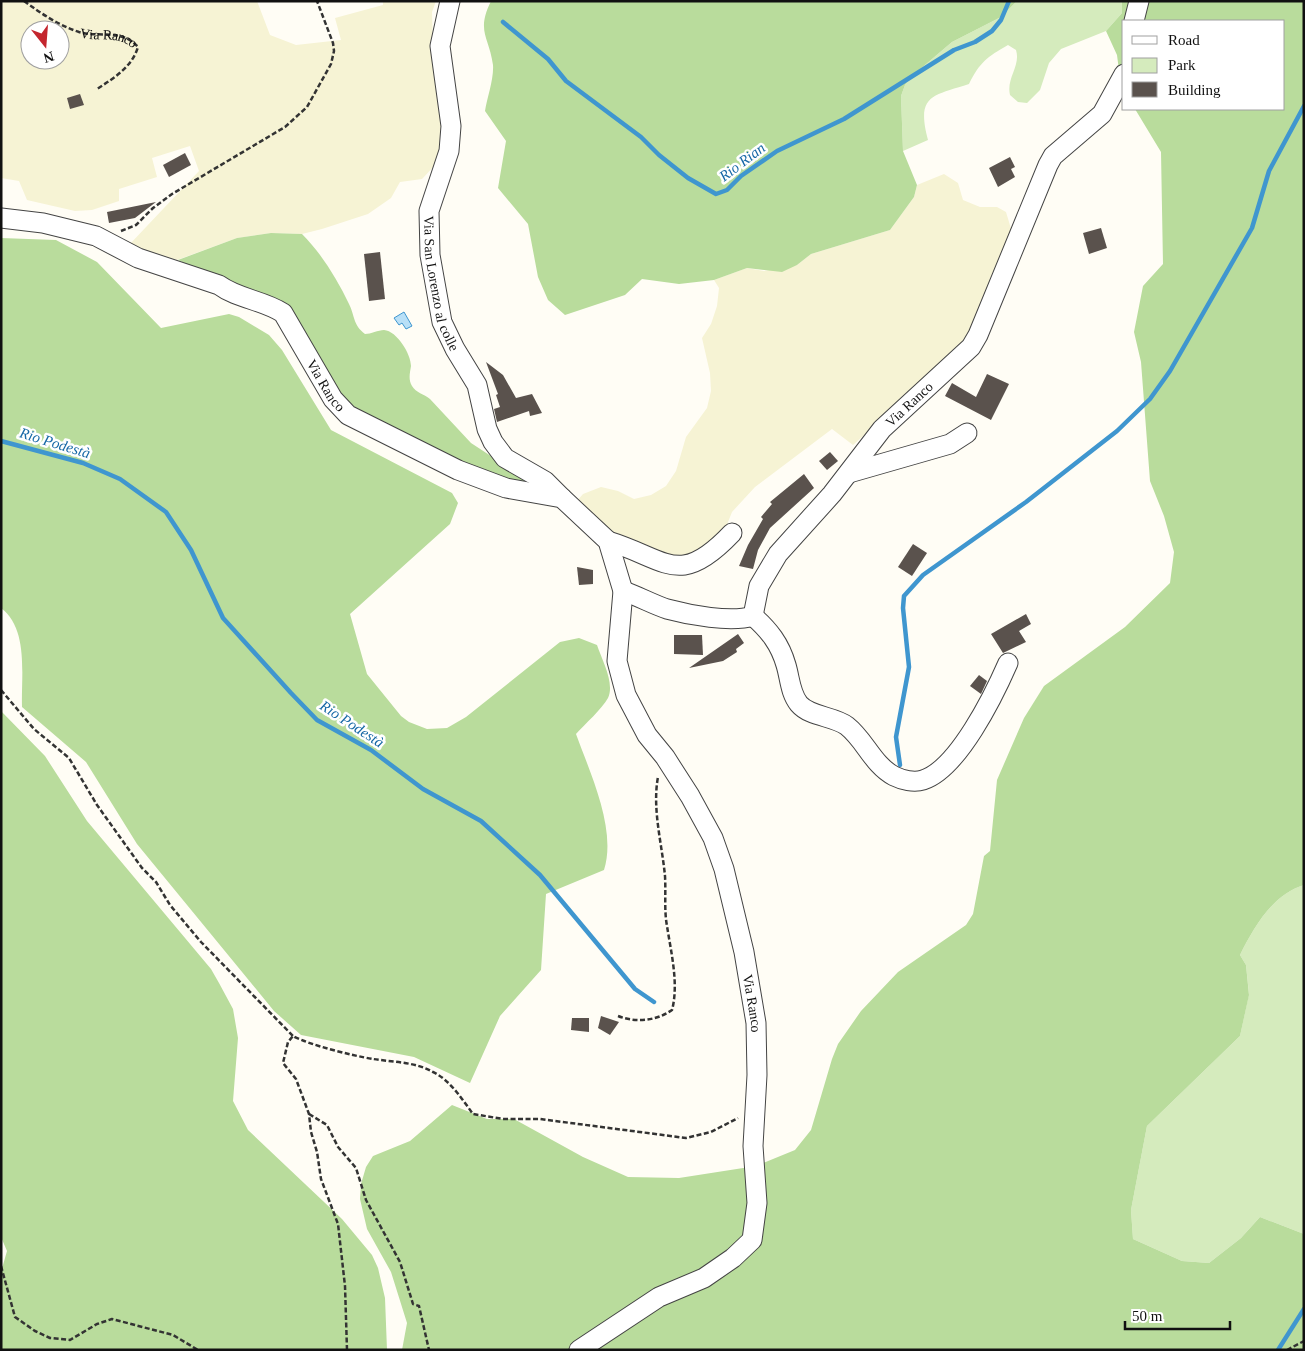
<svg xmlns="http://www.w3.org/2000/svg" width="1305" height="1351" viewBox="0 0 1305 1351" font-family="'Times New Roman',serif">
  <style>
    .farmland { fill: #f6f3d4; fill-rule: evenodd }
    .green { fill: #d5ebbd }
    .forest { fill: #b9dc9c }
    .water { fill: #b9e0f7; stroke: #3f96cf }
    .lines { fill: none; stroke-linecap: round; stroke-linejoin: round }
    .stream { stroke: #3f96cf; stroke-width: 4.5 }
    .building { fill: #5a524d }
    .minor-casing { stroke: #444; stroke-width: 21 }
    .path { stroke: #333; stroke-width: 2.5; stroke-dasharray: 5 2.5; stroke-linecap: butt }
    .minor { stroke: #fff; stroke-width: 19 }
    .labels { text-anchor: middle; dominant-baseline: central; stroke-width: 5; stroke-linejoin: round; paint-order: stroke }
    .street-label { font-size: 14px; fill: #111; stroke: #fff }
    .water-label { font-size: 15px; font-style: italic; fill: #1768a6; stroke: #fff }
  </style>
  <rect width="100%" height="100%" fill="#fffdf5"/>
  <!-- farmland -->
  <g class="farmland">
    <path d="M1,1H257L270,35L296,45L341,40L335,18L383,5V1H436L432,12L433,49L447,129L438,162L422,179L400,182L391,198L368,214L322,229L302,234L271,233L237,238L177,260L129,245L199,171L190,146L152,158L157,177L119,189V201L92,210L75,211L27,200L19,181L1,178ZM30,30H60V60H30Z"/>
    <path d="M944,174L958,183L963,200L980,207H997L1006,212L1012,232L990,278L982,310L971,340L853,445L832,429L755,487L732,512L726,527L713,543L688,559L647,553L617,534L608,535L577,501L583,494L601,487L618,491L634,499L651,495L666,486L676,471L686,437L707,408L711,391L710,373L702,338L711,324L717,306L719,288L714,280L747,268L764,271L797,265L811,254L890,230L914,197L917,185Z"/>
  </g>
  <!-- green -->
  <g class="green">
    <path d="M1017,1H1122V13L1106,31L1061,49L1049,63L1040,90L1027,103L1018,102L1010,95C1006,78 1021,66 1016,50L1008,45C987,57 980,62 969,84C932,96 916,95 928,140L903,151L901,96L905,85L912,76L952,42L1001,17Z"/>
    <path d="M1304,885V1234L1260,1217L1241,1238L1209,1263L1182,1261L1133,1239L1131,1210L1147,1126L1240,1036L1249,994L1246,965L1240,955C1254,927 1273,894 1304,885Z"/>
  </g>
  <!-- forest -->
  <g class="forest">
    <path d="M491,1H1017L1001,17L952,42L912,76L905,85L901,96L903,151L917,185L914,197L890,230L811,254L797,265L782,272L747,268L714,280L679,284L642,279L625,295L565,315L548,300L538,277L528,224L498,188L506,141L485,111C487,98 494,79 493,65C489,36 476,32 491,1Z"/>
    <path d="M1122,1H1304V885C1273,894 1254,927 1240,955L1246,965L1249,995L1240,1036L1147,1126L1131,1210L1133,1239L1182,1261L1209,1263L1241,1238L1260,1217L1304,1234V1350H402L407,1323L391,1272L367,1229L360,1199L361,1184L366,1167L373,1156L410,1141L452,1105L487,1119H514L583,1157L628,1177L679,1178L756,1166L795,1150L811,1130L832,1059L838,1044L861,1011L898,972L966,925L973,914L984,856L990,851L997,780L1024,718L1044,686L1125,627L1170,583L1174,552L1164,516L1150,481L1141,362L1134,332L1143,286L1163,264L1161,152L1135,109H1284V21H1124V91L1121,86L1117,55L1106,31L1122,13Z"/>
    <path d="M271,233L302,234C322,254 337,279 349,304C355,316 353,325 365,334C371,334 378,330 384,330C397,331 411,354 411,366C410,373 408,379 412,386C416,393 424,394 430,399L471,443L540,488L489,478L350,410L288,312L178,260L237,238Z"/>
    <path d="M1,238L56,240L97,262L161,328L229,314L239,317L269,335L282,350L331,430L452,493L458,503L450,524L350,614L367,674L401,716L409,722L427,729L447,728L466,717L560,642L579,638L597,645C602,660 615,683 608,698C602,709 585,724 576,734C590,773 617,829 604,870L546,894L541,970L500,1016L470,1083L414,1057L301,1035L274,1011L137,844L86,762L22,707C21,676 29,629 1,608Z"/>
    <path d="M1,711L45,756L87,821L211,969L219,983L233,1009L238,1038L233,1101L248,1130L342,1219L372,1255L378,1268L385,1298L387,1350H1V1272L7,1251L1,1237Z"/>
  </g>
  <!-- water -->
  <path class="water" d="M404,312L412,326L406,329L402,323L399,325L394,318Z"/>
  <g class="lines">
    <!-- stream -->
    <g class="stream">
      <path d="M503,22L548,59L566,81L641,137L659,155L688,178L716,194L727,190L741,176L777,151L844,119L954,50L975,42L992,31L1001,20L1009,1"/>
      <path d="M1,441L83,463L120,479L166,512L191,550L223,618L291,693L317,720L371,750L423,789L481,821L540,875L635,989L654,1002"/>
      <path d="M900,765L896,737L909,667L903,608L904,596L923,575L1026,502L1117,431L1150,399L1170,371L1252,228L1269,171L1304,106"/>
      <path d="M1278,1350L1304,1309"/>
    </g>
  </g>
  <!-- building -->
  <g class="building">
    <path d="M80,94L84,105L70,109L67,98Z"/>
    <path d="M185,153L191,165L169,177L163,165Z"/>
    <path d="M1010,157L1015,167L1011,169L1015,177L998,187L989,168Z"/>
    <path d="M156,202L135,218L109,223L107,212Z"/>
    <path d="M1101,228L1107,248L1089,254L1083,233Z"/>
    <path d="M380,252L385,299L369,301L364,254Z"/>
    <path d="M486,362L503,375L516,398L532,394L542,413L530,416L529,411L497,422L494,409L500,407L496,395L498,394Z"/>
    <path d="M987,374L1009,384L991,420L945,396L952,383L976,397Z"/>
    <path d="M830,452L838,461L827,470L819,461Z"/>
    <path d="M804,474L814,488L770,528L758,550L753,569L739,566L748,545L763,519L761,517L772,504L770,502Z"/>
    <path d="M913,544L927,553L912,576L898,567Z"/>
    <path d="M577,567L593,570V584L579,585Z"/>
    <path d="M1026,614L1031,624L1019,631L1026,642L1003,653L991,634Z"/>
    <path d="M738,634L744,643L736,649L737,652L723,661L689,668Z"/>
    <path d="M674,635H702L703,655L674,654Z"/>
    <path d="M979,675L987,681L981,694L970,686Z"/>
    <path d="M601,1016L619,1022L610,1035L598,1028Z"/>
    <path d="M572,1018H589V1032L571,1030Z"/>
  </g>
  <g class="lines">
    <!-- minor casing -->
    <g class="minor-casing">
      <g id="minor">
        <path id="s2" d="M450,1L440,46L451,126L449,151L429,211L430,255L442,322L455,349L477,385L487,429L493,442L505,458L545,481L562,498"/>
        <path d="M1134,21L1139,1"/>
        <path id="s3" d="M1,218L43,223L96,236L138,258L219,285C238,299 263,300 283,313L333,399L348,415L458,470L506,488L562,498L608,541L623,591L617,661L626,695L647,735L665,757L690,796L713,838L724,869L744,952L756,1023L757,1075L753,1146L757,1203L752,1240L733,1258L704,1278L659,1297L579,1350"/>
        <path d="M849,473L950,444L967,433"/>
        <path d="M608,541C667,559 679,589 732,533"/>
        <path id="s4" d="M623,591C638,596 652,604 667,609C689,615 731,623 753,616L759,586L778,554L832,494L882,429L971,347L978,335L1048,165L1053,156L1102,114L1124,74"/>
        <path d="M753,616C769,630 780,644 786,665C790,678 790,693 799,704C810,717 834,716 847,726C865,740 873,765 894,776C902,780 914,783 923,780C958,769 994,695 1008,663"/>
      </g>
    </g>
    <!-- path -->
    <g class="path">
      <path id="s1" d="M24,1C42,14 58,25 79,32C99,38 121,28 138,47C132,67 114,78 97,89"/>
      <path d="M121,231L136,225L153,208L172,194L285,127L307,107L331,64L334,51L333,43L317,1"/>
      <path d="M1,690L34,729L69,758L97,805L142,868L156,882L170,905L201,942L293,1036"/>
      <path d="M618,1016C636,1023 656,1021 672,1010C679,984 671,952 667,926C664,910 666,893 665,876C662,844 652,809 658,777"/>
      <path d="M309,1114L327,1125L338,1147L356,1168L366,1200L400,1262L413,1304L419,1306L429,1350"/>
      <path d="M1,1266L15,1317L35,1331L50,1338L70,1340L97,1324L112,1319L173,1335L198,1350"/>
      <path d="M347,1350L345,1286L338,1224L321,1179L317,1152L311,1132L309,1114L296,1079L283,1063L288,1042L293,1036C309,1045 354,1056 373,1059C393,1062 416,1062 433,1072C450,1080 462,1099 473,1114L503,1119H540L686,1138L711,1132L738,1118"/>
      <path d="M1287,1350L1304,1341"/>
    </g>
    <!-- minor -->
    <use href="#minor" class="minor"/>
  </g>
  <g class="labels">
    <!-- street labels -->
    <g class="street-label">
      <text stroke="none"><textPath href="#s1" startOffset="94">Via Ranco</textPath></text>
      <text stroke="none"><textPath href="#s2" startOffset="289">Via San Lorenzo al colle</textPath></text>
      <text stroke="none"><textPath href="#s3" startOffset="384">Via Ranco</textPath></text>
      <text stroke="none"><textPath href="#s4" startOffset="402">Via Ranco</textPath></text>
      <text stroke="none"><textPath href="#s3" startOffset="1211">Via Ranco</textPath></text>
    </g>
    <!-- water labels -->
    <g class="water-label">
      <text transform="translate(742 162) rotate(-37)">Rio Rian</text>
      <text transform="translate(55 443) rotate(17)">Rio Podestà</text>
      <text transform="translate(352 724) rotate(33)">Rio Podestà</text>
    </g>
  </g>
  <!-- border -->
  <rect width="1305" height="1351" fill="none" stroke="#111111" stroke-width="5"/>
  <!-- legend -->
  <rect x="1122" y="20" width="162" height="90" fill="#ffffff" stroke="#a0a0a0"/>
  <rect x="1132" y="36" width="25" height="8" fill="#ffffff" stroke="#a0a0a0"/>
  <text x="1168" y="45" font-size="15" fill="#111111">Road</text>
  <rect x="1132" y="58" width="25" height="15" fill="#d5ebbd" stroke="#a0a0a0"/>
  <text x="1168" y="70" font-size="15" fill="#111111">Park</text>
  <rect x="1132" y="82" width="25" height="15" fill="#5a524d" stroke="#a0a0a0"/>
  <text x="1168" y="95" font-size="15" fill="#111111">Building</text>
  <!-- north arrow -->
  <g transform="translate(45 45) rotate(163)"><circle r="24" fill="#ffffff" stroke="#a0a0a0"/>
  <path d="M0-4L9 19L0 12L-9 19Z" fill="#c4262e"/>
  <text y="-8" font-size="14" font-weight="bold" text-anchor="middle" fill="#111111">N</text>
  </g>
  <!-- scale -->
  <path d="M1125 1321v8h105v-8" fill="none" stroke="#111111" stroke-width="2.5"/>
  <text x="1132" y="1321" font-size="15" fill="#111111" stroke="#ffffff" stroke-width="4" paint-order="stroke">50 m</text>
</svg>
